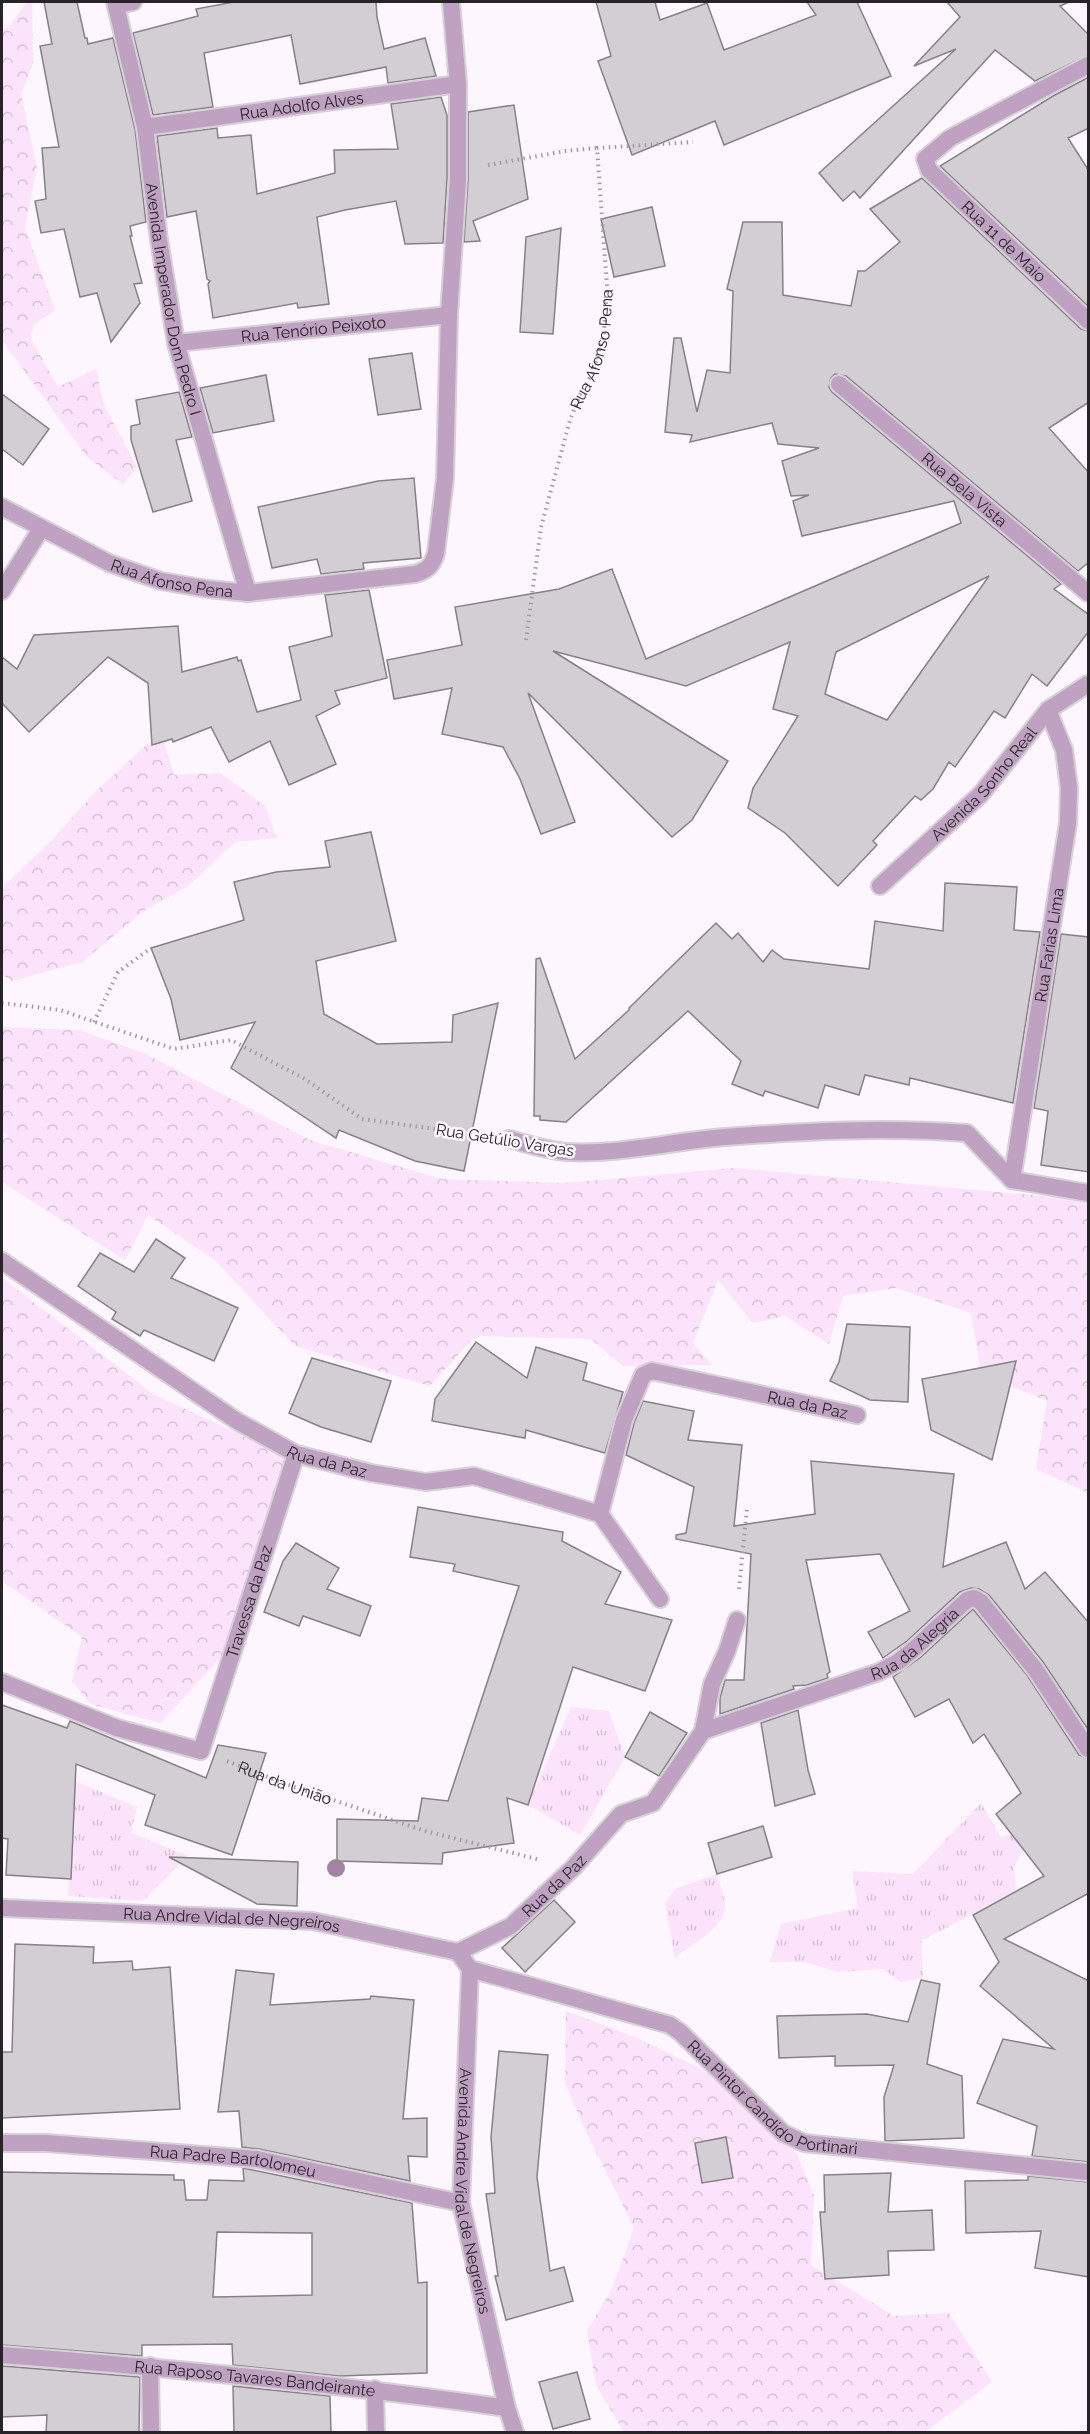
<svg xmlns="http://www.w3.org/2000/svg" width="1090" height="2434" viewBox="0 0 1090 2434" font-family="Raleway,sans-serif">
  <style>
    .grass { fill: url(#grass-tufts) }
    .forest { fill: url(#forest-crowns) }
    .building { fill: #d3cdd4; stroke: #868087; stroke-width: 1.5; fill-rule: evenodd }
    .lines { fill: none; stroke-linecap: round; stroke-linejoin: round }
    .minor-casing { stroke: #d6d0d7; stroke-width: 20 }
    .path { stroke: #a19ba1; stroke-width: 4; stroke-dasharray: 1.5 4.5; stroke-linecap: butt }
    .minor { stroke: #bfa1c1; stroke-width: 16 }
    .tree { fill: #a085a3 }
    .labels { text-anchor: middle; dominant-baseline: central; stroke-width: 5; stroke-linejoin: round; paint-order: stroke }
    .street-label { font-size: 16px; fill: #272427; stroke: #fdf6fe }
  </style>
  <defs>
    <pattern id="grass-tufts" width="24" height="20" patternUnits="userSpaceOnUse" patternTransform="scale(1.5)"><rect width="24" height="20" fill="#fae3fb"/><path d="M3 7l-1-3M5 7V3M7 7l1-3M15 17l-1-3M17 17v-4M19 17l1-3" fill="none" stroke="#d6c3d7"/></pattern>
    <pattern id="forest-crowns" width="20" height="18" patternUnits="userSpaceOnUse" patternTransform="scale(1.5)"><rect width="20" height="18" fill="#fae3fb"/><path d="M2 6a3 3 0 1 1 6 0M12 15a3 3 0 1 1 6 0" fill="none" stroke="#d6c3d7"/></pattern>
  </defs>
  <rect width="100%" height="100%" fill="#fdf6fe"/>
  <!-- grass -->
  <g class="grass">
    <path d="M571,1707L609,1711L625,1757L580,1835L528,1805Z"/>
    <path d="M2,1751L137,1807L131,1833L188,1856L143,1901L68,1896L74,1807L10,1803L2,1798Z"/>
    <path d="M981,1803L1001,1837L1035,1827L1014,1867L1016,1891L921,1941L923,1978L901,1982L883,1969L838,1972L804,1962H770L781,1924L858,1908L852,1871L913,1874Z"/>
    <path d="M717,1874C719,1884 725,1896 725,1906C725,1929 690,1944 675,1958L665,1904L675,1889Z"/>
  </g>
  <!-- forest -->
  <g class="forest">
    <path d="M27,2H32L33,63L21,94L37,167L25,228L55,310L33,325L31,339L58,387L96,369L104,405L137,467L123,484L87,457L2,340V31L9,27Z"/>
    <path d="M161,732L174,775L220,773L265,806L277,838L235,842L188,886L145,910L82,962L12,981L2,975V888L53,839L97,790Z"/>
    <path d="M2,1027L80,1030L146,1054L310,1140L441,1179L565,1183L734,1168L1076,1199L1088,1203V1493L1036,1469L1047,1401L981,1374L971,1313L896,1288L843,1296L829,1344L785,1316L753,1323L718,1280L693,1343L712,1365L623,1366L591,1339L475,1336L430,1386L295,1346L216,1261L148,1215L125,1260L2,1182V1142L8,1135L2,1132Z"/>
    <path d="M2,1278L153,1394L286,1456L242,1590L224,1654L160,1723L91,1704L72,1681L82,1637L2,1581Z"/>
    <path d="M566,2011L635,2037L703,2070L797,2154L814,2196L811,2265L894,2316L949,2313L992,2382L925,2432H624L596,2385L587,2331L612,2289L634,2228L587,2134L565,2083Z"/>
  </g>
  <!-- building -->
  <g class="building">
    <path d="M44,2H77L85,38H87L88,44L113,38L135,129L146,222L130,226L132,236H130L142,283L134,284L140,303L111,342L97,293L80,297L64,229L41,233L35,201L46,199L42,148L59,147L40,46L52,44Z"/>
    <path d="M234,2H376L377,17L384,49L425,38L436,76L388,83L386,67L300,84L291,35L204,53L213,107L153,115L133,33L198,16L196,9Z"/>
    <path d="M596,2H655L660,20L707,3L724,50L816,15L807,2H857L891,76L724,145L715,121L632,155L598,61L611,56Z"/>
    <path d="M947,2H1069L1060,6L1089,35V55L1035,81L995,50L860,198L854,191L843,201L819,173L956,49L914,66L960,17Z"/>
    <path d="M1089,77V128L1068,138L1089,171V307L940,166L1053,96Z"/>
    <path d="M441,97L447,115V179L443,243L405,244L396,201L345,210L317,217L329,304L298,308L297,303L213,318L208,284L210,281L207,279L196,211L167,217L157,136L217,128L218,138L251,135L257,194L335,173L334,150L398,149L391,104Z"/>
    <path d="M514,105L528,199L473,221L480,241L464,242L468,180V112Z"/>
    <path d="M922,178L1081,329L1089,331V402L1049,428L1089,473V562L1078,571L846,376L835,374L831,378L829,387L832,392L1061,584L1054,589L1089,615V631L1047,686L1032,674L1005,718L994,711L955,767L949,762L933,789L921,800L915,796L873,841L877,845L838,886L785,833L748,808L753,788L798,716L773,709L790,642L686,686L553,651L728,761L692,820L672,837L528,693L575,822L541,834L520,779L503,747L442,734L452,688L394,699L387,660L462,645L455,607L559,589L612,569L646,659L961,523L954,501L802,536L793,501L809,495L791,496L782,461L819,448L778,444L772,423L690,442L692,435L665,432L674,338H681L697,412L707,370L730,373L733,291L727,289L743,222H782L783,295L851,306L858,271H865L900,242L870,209ZM989,576L887,720L825,694L836,652Z"/>
    <path d="M652,207L665,266L614,277L601,219Z"/>
    <path d="M561,228L553,334L520,332L526,237Z"/>
    <path d="M412,353L421,409L378,415L369,359Z"/>
    <path d="M266,375L274,421L213,433L200,388Z"/>
    <path d="M179,392L192,437L176,440L192,501L153,512L131,440V426L140,424L136,400Z"/>
    <path d="M2,394L49,429L23,465L2,449Z"/>
    <path d="M414,478L421,558L363,563L364,569L321,574L317,559L272,568L258,507L378,481Z"/>
    <path d="M369,590L387,678L335,691L340,704L316,716L336,764L289,785L270,741L229,762L211,727L173,742L172,739L152,745L148,683L108,657L29,732L2,703V657L17,669L34,635L178,626L182,672L237,657L238,661L241,660L257,712L301,700L289,647L332,636L325,595Z"/>
    <path d="M371,832L396,941L316,961L324,1014L377,1044L452,1042L453,1015L498,1003L464,1171L415,1161L339,1130L336,1138L231,1068L255,1022L180,1040L171,999L151,948L244,920L234,882L276,872L330,867L325,841Z"/>
    <path d="M945,883L1017,887L1014,930L1040,932L1013,1103L910,1078L909,1085L865,1075L859,1095L825,1085L818,1108L765,1091L763,1096L732,1084L741,1061L688,1011L566,1122L540,1120V1116H534L536,959L540,958L575,1059L629,1010V1008L716,923L732,939L738,933L763,962L772,950L784,959L869,969L875,921L943,931Z"/>
    <path d="M1061,934L1089,937V1172L1041,1165L1048,1111L1034,1108Z"/>
    <path d="M156,1239L185,1258L171,1278L238,1308L214,1361L144,1330L140,1336L112,1319L116,1312L78,1286L100,1253L134,1272Z"/>
    <path d="M847,1324L910,1327L908,1402L870,1400L830,1381L839,1362Z"/>
    <path d="M476,1342L527,1378L536,1347L587,1363L583,1380L623,1392L605,1453L526,1430L525,1438L432,1421L435,1399Z"/>
    <path d="M312,1358L391,1381L371,1442L321,1427L289,1413Z"/>
    <path d="M1016,1361L992,1460L931,1430L922,1379Z"/>
    <path d="M643,1401L694,1411L688,1440L742,1445L734,1526L815,1514L811,1461L954,1474L943,1567L1006,1542L1025,1589L1045,1572L1089,1623V1731L1043,1662L989,1595L979,1589L971,1588L960,1592L907,1641L883,1658L868,1632L910,1611L880,1554L806,1560L830,1672L827,1674L828,1678L807,1685L793,1686L794,1689L720,1714V1698L725,1680H744L751,1554L676,1539V1535L686,1533L694,1487L626,1455L634,1423Z"/>
    <path d="M418,1507L563,1532L562,1541L621,1572L605,1604L672,1620L645,1691L573,1667L528,1805L507,1798L514,1843L443,1853L442,1864L337,1861V1819L418,1821L422,1798L448,1801L519,1586L453,1571L455,1564L410,1557Z"/>
    <path d="M296,1543L339,1568L327,1589L371,1606L360,1636L303,1616L299,1626L264,1612L283,1561Z"/>
    <path d="M973,1609L1027,1675L1079,1755L1089,1759V1893L1004,1939L1089,1981V2162L1032,2156L1037,2126L977,2103L1003,2039L1054,2049L980,1986L999,1962L973,1915L1044,1876L996,1814L1021,1793L984,1734L973,1743L949,1699L915,1717L893,1677L921,1657Z"/>
    <path d="M2,1705L67,1728L70,1721L206,1778L218,1745L266,1753L232,1855L145,1825L155,1795L76,1764L71,1879L6,1875L8,1839L2,1838Z"/>
    <path d="M798,1710L808,1770L815,1794L775,1806L761,1723Z"/>
    <path d="M650,1712L687,1733L659,1776L625,1757Z"/>
    <path d="M763,1826L772,1857L717,1874L708,1843Z"/>
    <path d="M169,1857L298,1862L297,1906L257,1904Z"/>
    <path d="M554,1900L575,1922L525,1972L502,1948Z"/>
    <path d="M15,1944L94,1947L93,1963L132,1961L133,1970L170,1967L180,2109L2,2118V2052H12Z"/>
    <path d="M236,1970L274,1974L270,2005L370,1999L371,1996L414,2000L403,2119L427,2118V2157L408,2156L410,2181L259,2149L242,2147L239,2111L218,2112Z"/>
    <path d="M921,1980L940,1984L927,2064L962,2076L964,2138L885,2141L884,2097L894,2065L835,2066V2056L779,2058L777,2016L867,2014L908,2022Z"/>
    <path d="M499,2051L548,2055L537,2177L550,2271L564,2267L573,2301L506,2320L495,2276H498L486,2194L495,2193L491,2137Z"/>
    <path d="M726,2137L733,2178L702,2183L695,2143Z"/>
    <path d="M243,2168L412,2203L418,2283L427,2282V2373L339,2376L233,2365L232,2344L142,2345V2356L2,2345V2172L174,2175V2180H184L186,2200H207L209,2180L244,2181ZM217,2232L312,2233V2295L213,2297Z"/>
    <path d="M891,2173L888,2212L932,2210L934,2250L888,2251L889,2275L825,2279L820,2212H825L824,2175Z"/>
    <path d="M1028,2176L1089,2182V2277L1035,2268L1041,2231L966,2233L965,2181L1028,2180Z"/>
    <path d="M2,2366L140,2377L139,2433H46L47,2415L2,2417Z"/>
    <path d="M577,2372L590,2419L553,2429L539,2382Z"/>
    <path d="M233,2386L330,2396L331,2433H234Z"/>
  </g>
  <g class="lines">
    <!-- minor casing -->
    <g class="minor-casing">
      <g id="minor">
        <path id="s3" d="M115,2L145,127L159,240L176,343L248,593"/>
        <path d="M116,5L133,2"/>
        <path id="s4" d="M1088,65L950,138L925,159L929,170L1088,321"/>
        <path id="s5" d="M145,127L458,84"/>
        <path id="s6" d="M176,343L449,315"/>
        <path id="s7" d="M839,384L1088,593"/>
        <path id="s8" d="M2,507L109,563L161,581L208,589L248,593L415,574C428,570 432,566 436,553L445,478L449,315L458,179V84L451,2"/>
        <path d="M2,591L41,529"/>
        <path id="s9" d="M880,886L981,794L1048,710L1088,684"/>
        <path d="M509,1139C527,1144 548,1151 567,1152C620,1155 673,1141 725,1137C806,1131 886,1127 967,1133L1012,1180L1088,1193"/>
        <path id="s10" d="M1012,1180L1068,823L1069,788L1064,750L1048,710"/>
        <path id="s11" d="M2,1261L237,1421L296,1454L371,1473L426,1482L474,1476L600,1514L660,1599"/>
        <path id="s12" d="M600,1514L624,1420L643,1375L652,1371L857,1415"/>
        <path id="s13" d="M2,1682L117,1728L201,1751L296,1454"/>
        <path id="s14" d="M703,1731L879,1672L898,1662L914,1649L967,1600L974,1598L981,1602L1035,1669L1088,1749"/>
        <path id="s15" d="M2,1908L313,1921L458,1952"/>
        <path id="s16" d="M458,1952L470,1969L461,2203L507,2408L515,2432"/>
        <path id="s17" d="M458,1952L511,1926L573,1868L621,1814L653,1803L703,1731L712,1684L727,1651L737,1620"/>
        <path id="s18" d="M470,1969L670,2025L680,2032L783,2133L804,2143L1088,2172"/>
        <path id="s19" d="M2,2143H46L257,2159L461,2203"/>
        <path id="s20" d="M2,2355C171,2368 339,2384 507,2408"/>
        <path d="M150,2366L151,2432"/>
        <path d="M375,2389L376,2432"/>
      </g>
    </g>
    <!-- path -->
    <g class="path">
      <path d="M488,165L566,151L596,148"/>
      <path id="s1" d="M526,640L541,527L570,420L580,395L593,372L604,333L607,286L597,148L693,142"/>
      <path d="M2,1003L60,1010L174,1049L231,1040L305,1079L362,1119L480,1135"/>
      <path d="M94,1022L118,972L151,948"/>
      <path d="M739,1589L747,1508"/>
      <path id="s2" d="M227,1761L283,1783L425,1831L537,1859"/>
    </g>
    <!-- minor -->
    <use href="#minor" class="minor"/>
  </g>
  <!-- trees -->
  <circle class="tree" cx="336" cy="1868" r="9"/>
  <g class="labels">
    <!-- street labels -->
    <g class="street-label">
      <text stroke="none"><textPath href="#s5" startOffset="158">Rua Adolfo Alves</textPath></text>
      <text stroke="none"><textPath href="#s4" startOffset="304">Rua 11 de Maio</textPath></text>
      <text stroke="none"><textPath href="#s3" startOffset="303">Avenida Imperador Dom Pedro I</textPath></text>
      <text stroke="none"><textPath href="#s6" startOffset="138">Rua Tenório Peixoto</textPath></text>
      <text stroke="none"><textPath href="#s1" startOffset="300">Rua Afonso Pena</textPath></text>
      <text stroke="none"><textPath href="#s7" startOffset="164">Rua Bela Vista</textPath></text>
      <text stroke="none"><textPath href="#s8" startOffset="186">Rua Afonso Pena</textPath></text>
      <text stroke="none"><textPath href="#s9" startOffset="146">Avenida Sonho Real</textPath></text>
      <text stroke="none"><textPath href="#s10" startOffset="238">Rua Farias Lima</textPath></text>
      <text transform="translate(505 1140) rotate(9)">Rua Getúlio Vargas</text>
      <text stroke="none"><textPath href="#s12" startOffset="315">Rua da Paz</textPath></text>
      <text stroke="none"><textPath href="#s11" startOffset="384">Rua da Paz</textPath></text>
      <text stroke="none"><textPath href="#s13" startOffset="368">Travessa da Paz</textPath></text>
      <text stroke="none"><textPath href="#s14" startOffset="231">Rua da Alegria</textPath></text>
      <text stroke="none"><textPath href="#s2" startOffset="62">Rua da União</textPath></text>
      <text stroke="none"><textPath href="#s17" startOffset="118">Rua da Paz</textPath></text>
      <text stroke="none"><textPath href="#s15" startOffset="230">Rua Andre Vidal de Negreiros</textPath></text>
      <text stroke="none"><textPath href="#s18" startOffset="338">Rua Pintor Candido Portinari</textPath></text>
      <text stroke="none"><textPath href="#s19" startOffset="232">Rua Padre Bartolomeu</textPath></text>
      <text stroke="none"><textPath href="#s16" startOffset="244">Avenida Andre Vidal de Negreiros</textPath></text>
      <text stroke="none"><textPath href="#s20" startOffset="254">Rua Raposo Tavares Bandeirante</textPath></text>
    </g>
  </g>
  <!-- border -->
  <rect width="1090" height="2434" fill="none" stroke="#272427" stroke-width="6"/>
</svg>
